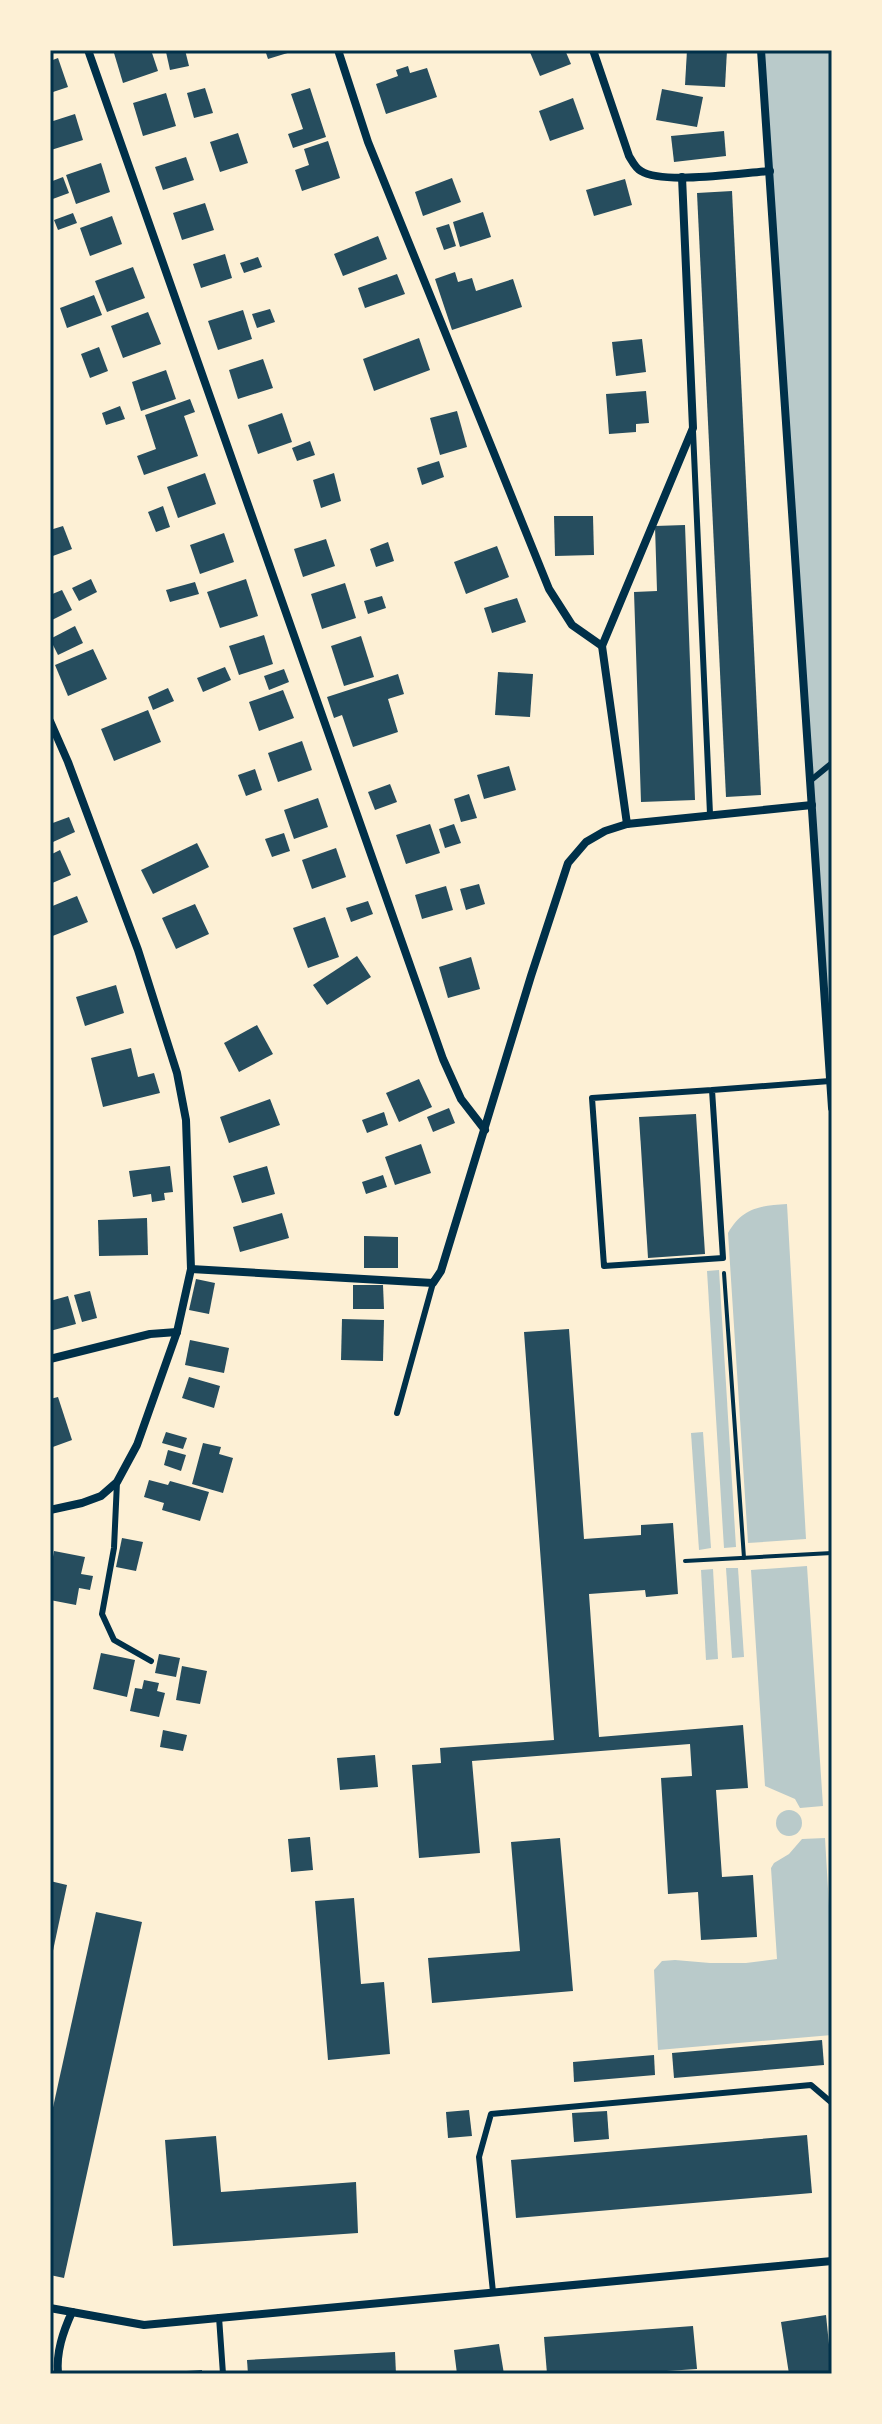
<svg xmlns="http://www.w3.org/2000/svg" width="882" height="2424" viewBox="0 0 882 2424" font-family="Spectral,serif">
  <style>
    .green { fill: #b9caca }
    .building { fill: #264d5e }
    .lines { fill: none; stroke-linecap: round; stroke-linejoin: round }
    .path { stroke: #003049; stroke-width: 4 }
    .service { stroke: #003049; stroke-width: 6 }
    .minor { stroke: #003049; stroke-width: 8 }
    .neatline { fill: none; stroke: #003049; stroke-width: 3 }
  </style>
  <rect width="100%" height="100%" fill="#fdf0d5"/>
  <!-- green -->
  <g class="green">
    <path d="M761,50H832V1108Z"/>
    <path d="M787,1204L806,1539L748,1543L728,1233C743,1207 760,1206 787,1204Z"/>
    <path d="M719,1270L736,1547L724,1548L707,1271Z"/>
    <path d="M703,1432L711,1548L699,1550L691,1433Z"/>
    <path d="M807,1566L823,1806L800,1808L795,1799L765,1786L751,1570Z"/>
    <path d="M726,1568H738L744,1657L732,1658Z"/>
    <path d="M713,1569L718,1659L706,1660L701,1570Z"/>
    <circle cx="789" cy="1823" r="13"/>
    <path d="M825,1838L832,1957V2035L658,2050L654,1970L662,1961L675,1960L710,1963H746L777,1959L771,1868L774,1863L789,1854L802,1839Z"/>
  </g>
  <!-- building -->
  <g class="building">
    <path d="M124,50H151L158,71L123,83L114,53Z"/>
    <path d="M173,50H185L189,66L170,70L166,52Z"/>
    <path d="M265,50H294V51L268,59Z"/>
    <path d="M529,50H565L571,64L540,76Z"/>
    <path d="M687,50H727L725,87L685,85Z"/>
    <path d="M58,58L68,87L50,93V61Z"/>
    <path d="M408,66L410,73L427,68L437,97L386,114L376,84L398,76L396,70Z"/>
    <path d="M205,88L213,113L194,118L187,93Z"/>
    <path d="M310,88L326,137L293,148L288,134L303,129L291,94Z"/>
    <path d="M662,89L703,97L697,127L656,120Z"/>
    <path d="M166,93L176,126L143,136L133,103Z"/>
    <path d="M573,98L584,129L550,141L539,111Z"/>
    <path d="M75,114L83,140L51,150L50,122Z"/>
    <path d="M724,131L726,156L674,162L671,136Z"/>
    <path d="M238,133L248,163L220,172L210,142Z"/>
    <path d="M328,141L340,178L302,191L295,170L309,165L304,149Z"/>
    <path d="M186,157L194,180L163,190L155,167Z"/>
    <path d="M101,163L110,192L76,204L66,175Z"/>
    <path d="M63,177L69,193L50,200V182Z"/>
    <path d="M452,178L461,202L423,216L415,192Z"/>
    <path d="M625,179L632,205L594,216L586,190Z"/>
    <path d="M732,191L761,795L726,797L697,193Z"/>
    <path d="M205,203L214,230L182,240L173,213Z"/>
    <path d="M483,212L491,237L460,247L453,222Z"/>
    <path d="M73,213L77,223L58,230L54,220Z"/>
    <path d="M112,216L122,244L90,256L80,228Z"/>
    <path d="M449,224L456,246L444,250L436,228Z"/>
    <path d="M378,236L387,259L343,276L334,254Z"/>
    <path d="M225,254L232,278L201,288L193,264Z"/>
    <path d="M258,257L262,267L244,273L240,263Z"/>
    <path d="M133,267L145,298L107,312L95,281Z"/>
    <path d="M455,272L458,282L472,278L476,291L513,279L522,307L452,330L435,279Z"/>
    <path d="M397,274L405,294L365,308L358,288Z"/>
    <path d="M94,295L102,315L67,328L60,308Z"/>
    <path d="M270,309L275,322L257,328L252,314Z"/>
    <path d="M243,310L252,339L218,350L208,321Z"/>
    <path d="M148,312L161,344L123,358L111,326Z"/>
    <path d="M419,338L430,370L374,391L363,359Z"/>
    <path d="M642,339L646,372L616,376L612,342Z"/>
    <path d="M99,347L108,371L90,378L81,354Z"/>
    <path d="M263,359L273,388L238,399L229,370Z"/>
    <path d="M166,370L176,399L141,411L132,382Z"/>
    <path d="M646,391L649,423L636,424V432L609,434L606,394Z"/>
    <path d="M190,399L195,412L184,416L198,456L144,475L137,456L156,449L145,415Z"/>
    <path d="M120,406L125,419L106,425L102,413Z"/>
    <path d="M457,411L467,447L440,455L430,418Z"/>
    <path d="M282,413L292,442L258,454L248,425Z"/>
    <path d="M310,441L315,455L297,461L292,448Z"/>
    <path d="M439,461L444,477L422,485L417,468Z"/>
    <path d="M205,473L216,504L178,518L167,487Z"/>
    <path d="M334,473L341,501L321,508L313,480Z"/>
    <path d="M163,506L170,527L156,532L148,512Z"/>
    <path d="M554,516H593L594,555L555,556Z"/>
    <path d="M685,525L695,800L641,802L634,592L657,591L655,526Z"/>
    <path d="M63,526L72,549L50,557V530Z"/>
    <path d="M224,533L234,562L200,574L190,545Z"/>
    <path d="M326,539L335,566L303,577L294,549Z"/>
    <path d="M388,542L394,561L376,567L370,549Z"/>
    <path d="M497,546L509,577L466,594L454,562Z"/>
    <path d="M91,579L97,592L79,601L72,588Z"/>
    <path d="M246,579L258,616L220,628L207,592Z"/>
    <path d="M195,582L199,594L170,602L166,590Z"/>
    <path d="M345,583L356,618L322,629L311,594Z"/>
    <path d="M62,590L72,610L50,621V595Z"/>
    <path d="M382,596L386,608L368,614L364,601Z"/>
    <path d="M517,598L526,622L492,633L484,608Z"/>
    <path d="M75,626L83,643L58,655L50,639Z"/>
    <path d="M264,635L273,664L239,675L229,646Z"/>
    <path d="M361,636L374,677L344,686L331,646Z"/>
    <path d="M93,649L107,679L68,696L55,665Z"/>
    <path d="M225,667L231,680L203,692L197,678Z"/>
    <path d="M284,669L289,682L269,690L264,676Z"/>
    <path d="M498,672L533,674L530,717L495,715Z"/>
    <path d="M398,674L404,694L388,699L398,732L353,747L342,715L334,718L327,697Z"/>
    <path d="M168,688L174,701L153,710L148,697Z"/>
    <path d="M283,690L294,718L259,731L249,702Z"/>
    <path d="M148,710L161,742L114,761L101,729Z"/>
    <path d="M302,741L312,770L278,782L268,753Z"/>
    <path d="M509,766L516,790L484,799L477,775Z"/>
    <path d="M255,769L262,790L246,796L238,775Z"/>
    <path d="M390,784L397,802L375,810L368,792Z"/>
    <path d="M469,794L477,818L461,822L454,799Z"/>
    <path d="M318,798L328,827L294,839L284,810Z"/>
    <path d="M69,817L75,832L53,842L50,824Z"/>
    <path d="M430,824L440,853L406,864L396,835Z"/>
    <path d="M454,824L461,843L445,848L439,829Z"/>
    <path d="M284,833L290,851L272,857L265,839Z"/>
    <path d="M197,843L209,867L153,894L141,870Z"/>
    <path d="M336,848L346,877L312,889L302,860Z"/>
    <path d="M60,850L71,875L50,884V855Z"/>
    <path d="M479,884L485,904L466,910L460,889Z"/>
    <path d="M446,886L453,910L422,919L415,895Z"/>
    <path d="M77,896L88,922L50,937V907Z"/>
    <path d="M368,901L373,914L351,922L346,908Z"/>
    <path d="M195,904L209,934L176,949L162,918Z"/>
    <path d="M325,917L339,957L308,968L293,928Z"/>
    <path d="M357,956L371,977L327,1005L313,985Z"/>
    <path d="M471,957L480,989L448,998L439,967Z"/>
    <path d="M116,985L124,1013L85,1026L76,997Z"/>
    <path d="M257,1025L273,1054L239,1072L224,1043Z"/>
    <path d="M131,1048L138,1077L154,1073L160,1093L103,1107L91,1058Z"/>
    <path d="M419,1079L432,1107L399,1122L386,1093Z"/>
    <path d="M270,1099L280,1125L229,1143L220,1117Z"/>
    <path d="M449,1108L455,1123L433,1132L427,1117Z"/>
    <path d="M384,1112L388,1125L367,1133L362,1120Z"/>
    <path d="M696,1114L705,1254L648,1258L639,1117Z"/>
    <path d="M421,1144L431,1173L395,1185L385,1157Z"/>
    <path d="M170,1166L173,1192L164,1193L165,1200L152,1202L151,1194L133,1197L129,1171Z"/>
    <path d="M267,1166L275,1194L242,1203L233,1176Z"/>
    <path d="M383,1175L387,1187L366,1194L362,1182Z"/>
    <path d="M282,1213L289,1238L240,1252L233,1227Z"/>
    <path d="M147,1218L148,1255L99,1256L98,1220Z"/>
    <path d="M364,1236L398,1237V1268H364Z"/>
    <path d="M196,1279L215,1283L209,1314L189,1310Z"/>
    <path d="M353,1285H383L384,1309H353Z"/>
    <path d="M90,1291L97,1318L82,1322L74,1295Z"/>
    <path d="M68,1296L76,1324L50,1331V1301Z"/>
    <path d="M342,1319L384,1320L383,1361L341,1360Z"/>
    <path d="M569,1329L584,1539L641,1535V1525L673,1523L678,1594L646,1597L645,1590L589,1594L599,1737L743,1725L748,1788L716,1790L722,1877L753,1875L757,1937L701,1940L698,1892L668,1894L661,1778L692,1776L690,1744L472,1761L480,1853L419,1858L412,1765L441,1763L440,1748L554,1740L524,1332Z"/>
    <path d="M190,1340L229,1348L224,1373L185,1365Z"/>
    <path d="M189,1377L220,1386L214,1408L182,1398Z"/>
    <path d="M58,1397L72,1440L50,1448V1399Z"/>
    <path d="M166,1432L187,1438L183,1449L162,1443Z"/>
    <path d="M203,1443L221,1447L219,1454L233,1458L223,1493L192,1484Z"/>
    <path d="M168,1450L186,1455L181,1471L164,1465Z"/>
    <path d="M149,1480L168,1485L170,1481L209,1492L200,1521L162,1510L164,1503L144,1497Z"/>
    <path d="M122,1538L143,1542L136,1571L116,1567Z"/>
    <path d="M54,1551L85,1557L81,1574L93,1576L90,1590L79,1588L76,1605L50,1600V1574Z"/>
    <path d="M101,1653L135,1660L127,1697L93,1689Z"/>
    <path d="M159,1654L180,1658L176,1677L155,1673Z"/>
    <path d="M182,1666L207,1671L200,1704L176,1700Z"/>
    <path d="M144,1680L159,1683L157,1691L165,1693L159,1717L130,1711L135,1688L142,1689Z"/>
    <path d="M163,1730L187,1735L183,1751L160,1747Z"/>
    <path d="M375,1755L378,1787L340,1790L337,1758Z"/>
    <path d="M310,1837L313,1870L291,1872L288,1839Z"/>
    <path d="M560,1838L573,1991L432,2003L428,1958L520,1951L511,1842Z"/>
    <path d="M50,1881L67,1885L51,1960H50Z"/>
    <path d="M354,1898L361,1984L384,1982L390,2054L328,2060L315,1901Z"/>
    <path d="M96,1912L142,1922L64,2278L50,2275V2121Z"/>
    <path d="M822,2040L824,2065L674,2078L672,2053Z"/>
    <path d="M654,2055L655,2075L574,2082L573,2062Z"/>
    <path d="M469,2110L472,2136L448,2138L446,2112Z"/>
    <path d="M607,2111L609,2139L574,2142L572,2113Z"/>
    <path d="M807,2135L812,2193L516,2218L511,2160Z"/>
    <path d="M216,2136L221,2192L356,2182L358,2233L173,2246L165,2140Z"/>
    <path d="M826,2315L832,2374H789L781,2322Z"/>
    <path d="M693,2326L697,2369L621,2374H547L544,2337Z"/>
    <path d="M499,2344L504,2374H457L454,2350Z"/>
    <path d="M395,2352L396,2374H248L247,2360Z"/>
    <path d="M202,2370V2374H171V2372Z"/>
  </g>
  <g class="lines">
    <!-- path -->
    <g class="path">
      <path d="M724,1273L744,1558"/>
      <path d="M685,1561L832,1553"/>
    </g>
    <!-- service -->
    <g class="service">
      <path d="M693,431L710,814"/>
      <path d="M810,781L832,763"/>
      <path d="M712,1090L592,1098L604,1266L723,1258L712,1090L830,1081"/>
      <path d="M397,1413L433,1283"/>
      <path d="M117,1482L114,1548L102,1614L114,1640L151,1661"/>
      <path d="M493,2292L479,2157L491,2114L811,2085L832,2103"/>
      <path d="M219,2317L223,2374"/>
    </g>
    <!-- minor -->
    <g class="minor">
      <path d="M88,50L443,1059L461,1099L485,1130"/>
      <path d="M338,50L368,142L549,589L572,625L602,646L627,824L812,805"/>
      <path d="M593,50L629,156C632,161 636,169 641,171C663,185 741,173 770,171"/>
      <path d="M761,50L832,1108"/>
      <path d="M602,646L693,428L682,177"/>
      <path d="M50,721L68,762L138,950L177,1073L186,1120L191,1269L177,1332L137,1445L117,1482L101,1496L82,1503L50,1510"/>
      <path d="M191,1269L433,1283L441,1271L531,976L568,863L586,842L605,831L627,824"/>
      <path d="M50,1359L150,1334L177,1332"/>
      <path d="M50,2308L72,2312C63,2332 56,2352 58,2374"/>
      <path d="M72,2312L144,2325L832,2261"/>
    </g>
  </g>
  <!-- border -->
  <rect width="882" height="2424" fill="none" stroke="#fdf0d5" stroke-width="104"/>
  <rect x="52" y="52" width="778" height="2320" class="neatline"/>
</svg>
